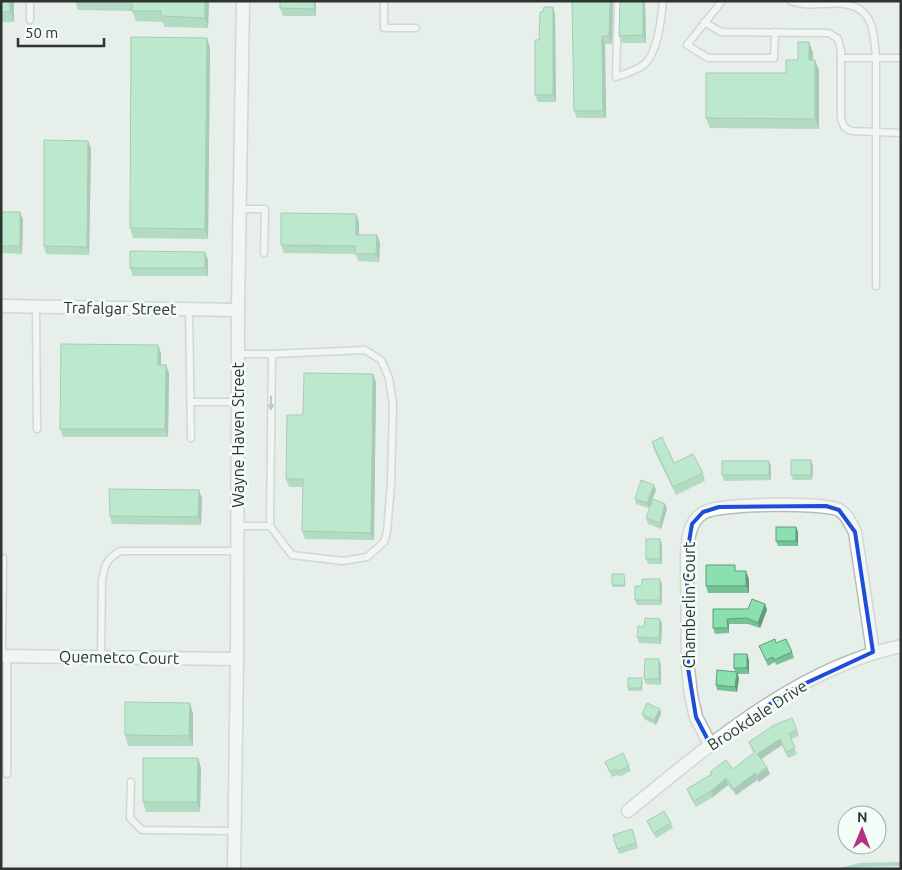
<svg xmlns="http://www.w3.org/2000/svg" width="902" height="870" viewBox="0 0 902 870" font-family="Ubuntu,sans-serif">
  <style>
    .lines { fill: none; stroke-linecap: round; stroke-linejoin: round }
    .stream { stroke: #6bc090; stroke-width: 4 }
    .service-casing { stroke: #b4bdb7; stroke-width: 9 }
    .minor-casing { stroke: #b4bdb7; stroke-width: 15 }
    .service { stroke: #fff; stroke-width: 6 }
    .minor { stroke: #fff; stroke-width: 12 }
    .wall { fill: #77c196 }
    .shaded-wall { fill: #619d7a }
    .building { fill: #8ae0ae; stroke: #619d7a }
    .oneway { fill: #979998 }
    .marked { fill: none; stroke: #1d4ed8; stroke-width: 4; stroke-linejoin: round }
    .labels { text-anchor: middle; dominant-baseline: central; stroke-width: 5; stroke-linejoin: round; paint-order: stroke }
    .street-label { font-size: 16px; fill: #2f3331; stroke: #f3fcf6 }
  </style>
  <rect width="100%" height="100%" fill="#e6efe9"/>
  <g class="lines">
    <!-- stream -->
    <path class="stream" d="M844,869L860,865L901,864"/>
    <!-- service casing -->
    <g class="service-casing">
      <g id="service">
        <path d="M30,1V20"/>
        <path d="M384,1V28H416"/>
        <path d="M618,1L616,77C624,74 635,71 642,66C658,55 661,20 663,1"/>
        <path d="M722,1L687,45L708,58H774L775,32"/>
        <path d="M791,1C801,5 810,5 821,4C829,4 837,3 844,4C874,8 874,34 876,58V286"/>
        <path d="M704,22L721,32L829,33L838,39L841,51V58"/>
        <path d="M901,58H841V118C843,125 844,129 852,131L901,133"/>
        <path d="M240,209H265L264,253"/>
        <path d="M36,306L37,429"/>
        <path d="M189,309L191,438"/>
        <path d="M239,354H272L365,350L381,360L389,378L393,405L391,484L387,532L384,542L367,557L343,561L292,555L270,526L272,354"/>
        <path d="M191,402H239"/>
        <path d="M238,526H270"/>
        <path d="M2,656L3,558"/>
        <path d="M101,657L102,580C105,564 106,560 120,551H238"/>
        <path d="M7,774V656"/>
        <path d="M131,782L130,818L142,830L234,831"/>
      </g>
    </g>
    <!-- minor casing -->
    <g class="minor-casing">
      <g id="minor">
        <path d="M1,306L238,310"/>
        <path d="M1,656L237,659"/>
        <path d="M710,744L696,717L691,695L688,668L687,554C688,539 689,522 703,513C716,503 825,502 839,510C847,514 851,525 855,532L873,652"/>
        <path d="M628,811C708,746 797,668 901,646"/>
        <path d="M234,869L237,659L238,310L243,1"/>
      </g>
    </g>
    <!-- service -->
    <use href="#service" class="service"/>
    <!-- minor -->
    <use href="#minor" class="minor"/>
  </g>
  <!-- wall -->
  <g class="wall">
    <rect x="1" y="1" width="13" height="21"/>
    <path d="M75,1H209L208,28L164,27L163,22L136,21L132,11L78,10Z"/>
    <path d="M280,1H316V16H283L280,8Z"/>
    <path d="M572,1H613L612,44H605L606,118H577L574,111Z"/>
    <path d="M620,1H645L646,43H622L619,36Z"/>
    <path d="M553,7L555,14L556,102H538L535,95L539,40L543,12Z"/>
    <path d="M207,38L210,48L208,239L133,238L130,228Z"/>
    <path d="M809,42L813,53V60L819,70V129L710,128L706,118L786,73L798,60Z"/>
    <path d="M88,141L91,149L89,255L46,254L44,246Z"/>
    <path d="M1,212H20L23,220L22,254L1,253Z"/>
    <path d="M359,222V235H377L380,243L379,262L358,261L356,254L284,253L281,245Z"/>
    <path d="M208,260V276H133L130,268Z"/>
    <path d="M161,353V365L169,373L168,437H63L60,429Z"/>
    <path d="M376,382L374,540L305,539L302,531L303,487H289L286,479L303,415Z"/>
    <path d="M652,442L674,463L703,473L705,481L676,495L654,450Z"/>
    <path d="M769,461L771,466V480L724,481L722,475Z"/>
    <path d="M813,466L812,480H793L791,475Z"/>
    <path d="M656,490L649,508L636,504L635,499Z"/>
    <path d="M202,498L201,525L112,524L110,516Z"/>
    <path d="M665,504L667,509L661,529L648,524L646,518Z"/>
    <path d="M796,527L798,532V546H778L776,541Z"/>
    <path d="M660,539L662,544V564H648L646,559Z"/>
    <path d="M737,571L749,579V593H708L706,586Z"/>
    <path d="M625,577V587H613L612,585Z"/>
    <path d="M662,584V605H637L635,600L642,586Z"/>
    <path d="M765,604L767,610L760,628L748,624H729V633L715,634L713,628V609H748Z"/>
    <path d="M660,619L662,624L661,644L639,643L637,637L644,627Z"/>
    <path d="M776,643L792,652L794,658L776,665L775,662L768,666L759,646Z"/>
    <path d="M747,654L749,660V674H737L739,678L737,692L717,690L716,685L735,672L734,668Z"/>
    <path d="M661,665V685L646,684L644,679Z"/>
    <path d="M643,681L642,691H628V688Z"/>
    <path d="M190,703L193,714V746H128L125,735Z"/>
    <path d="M660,709L661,714L656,725L644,719L642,714Z"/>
    <path d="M797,730L799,736L791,739L797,754L788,758L782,745L761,759L770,774L759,782L757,780L736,795L728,785L713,797L696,807L689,795L687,789L711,774L710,772L733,769L754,753L751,748L749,742Z"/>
    <path d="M198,758L201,768L200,812H146L143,802Z"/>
    <path d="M605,762L629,766L631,771L619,777L618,775L612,777Z"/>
    <path d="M647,821L671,823L673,828L656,838L649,826Z"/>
    <path d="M632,829L638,848L619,854L613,835Z"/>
  </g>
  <!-- shaded-wall -->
  <g class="shaded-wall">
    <path d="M10,1H14V22L10,11Z"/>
    <path d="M205,1H209L208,28L205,18Z"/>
    <path d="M314,1H316V16L314,9Z"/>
    <path d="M610,1H613L612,44L609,36Z"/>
    <path d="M643,1H645L646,43L643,35Z"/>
    <path d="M553,7L555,14L556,102L553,95Z"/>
    <path d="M602,36L605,44L606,118L603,111Z"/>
    <path d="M207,38L210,48L208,239L205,229Z"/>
    <path d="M809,42L813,53V70L809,60Z"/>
    <path d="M815,60L819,70V129L815,119Z"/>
    <path d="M88,141L91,149L89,255L87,247Z"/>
    <path d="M20,212L23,220L22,254L20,246Z"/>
    <path d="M356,214L359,222V243L356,235Z"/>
    <path d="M377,235L380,243L379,262L376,254Z"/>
    <path d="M205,252L208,260V276L205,268Z"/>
    <path d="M158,345L161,353V373L158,365Z"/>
    <path d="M166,365L169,373L168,437L165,429Z"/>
    <path d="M373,374L376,382L374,540L371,533Z"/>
    <path d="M811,460L813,466L812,480L811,475Z"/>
    <path d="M769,461L771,466V480L769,475Z"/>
    <path d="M654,485L656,490L649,508L647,503Z"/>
    <path d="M199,490L202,498L201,525L198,517Z"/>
    <path d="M665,504L667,509L661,529L660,523Z"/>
    <path d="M796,527L798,532V546L796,541Z"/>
    <path d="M660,539L662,544V564L660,559Z"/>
    <path d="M746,571L749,579V593L746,586Z"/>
    <path d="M660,579L662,584V605L660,600Z"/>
    <path d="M765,604L767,610L760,628L758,623Z"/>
    <path d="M660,619L662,624L661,644L659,638Z"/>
    <path d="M727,619L729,624V633L728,628Z"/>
    <path d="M747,654L749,660V674L747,668Z"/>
    <path d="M659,659L661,665V685L659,679Z"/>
    <path d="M737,672L739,678L737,692L735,687Z"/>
    <path d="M190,703L193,714V746L189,736Z"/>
    <path d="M660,709L661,714L656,725L654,720Z"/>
    <path d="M780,739L782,745L760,760L757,754Z"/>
    <path d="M198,758L201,768L200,812L197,802Z"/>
    <path d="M767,767L770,774L759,782L756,776Z"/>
    <path d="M755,773L757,780L736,795L734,789Z"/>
    <path d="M726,778L728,785L713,797L711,791Z"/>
  </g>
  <!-- building -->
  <g class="building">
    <path d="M1,1H10V11L1,12Z"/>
    <path d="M132,1H205V18L161,16V11H132Z"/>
    <path d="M280,1H314V9L280,8Z"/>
    <path d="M572,1H610L609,36H602L603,111H574Z"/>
    <path d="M620,1H643V35L619,36Z"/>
    <path d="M544,7H553V95H535V40H539L540,12H543Z"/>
    <path d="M131,37L207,38L205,229L130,228Z"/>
    <path d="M798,42H809V60H815V119L706,118V73H786V60H798Z"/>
    <path d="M44,140L88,141L87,247L44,246Z"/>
    <rect x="1" y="212" width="19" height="34"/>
    <path d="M281,213L356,214V235H377L376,254H355L356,246L281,245Z"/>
    <path d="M130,251L205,252V268H130Z"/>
    <path d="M61,344L158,345V365H166L165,429H60Z"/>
    <path d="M304,373L373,374L371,533L302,531L303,479H286L287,415H303Z"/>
    <path d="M662,437L674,463L693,454L703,473L673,487L652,442Z"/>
    <rect x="791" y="460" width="20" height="15"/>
    <rect x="722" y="461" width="47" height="14"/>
    <path d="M641,480L654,485L647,503L635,499Z"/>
    <path d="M109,489L199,490L198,517L110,516Z"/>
    <path d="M653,499L665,504L660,523L646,518Z"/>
    <rect x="776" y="527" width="20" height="14"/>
    <rect x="646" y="539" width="14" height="20"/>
    <path d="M706,565H735V571H746V586H706Z"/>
    <path d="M612,574H624L625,585H612Z"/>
    <path d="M642,579H660V600H635V586H642Z"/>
    <path d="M752,599L765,604L758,623L747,618L727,619L728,628H713V609H748Z"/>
    <path d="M645,618L660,619L659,638L637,637L638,626L644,627Z"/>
    <path d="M775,639L776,643L786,639L792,652L774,660L773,657L766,660L759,646Z"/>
    <rect x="734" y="654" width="13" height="14"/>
    <path d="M645,659H659V679H644Z"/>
    <path d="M717,670L737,672L735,687L716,685Z"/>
    <path d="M628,678H642L641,688H628Z"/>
    <path d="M125,702L190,703L189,736L125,735Z"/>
    <path d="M647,703L660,709L654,720L642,714Z"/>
    <path d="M792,718L797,730L789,733L795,748L786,752L780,739L757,754L767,767L756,776L755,773L734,789L726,778L711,791L694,801L687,789L712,774L710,772L726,760L733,769L755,752L749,742L774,725Z"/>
    <path d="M623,753L629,766L617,772L616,769L610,772L605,762Z"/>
    <path d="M143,758H198L197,802H143Z"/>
    <path d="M664,811L671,823L654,833L647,821Z"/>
    <path d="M632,829L636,843L617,849L613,835Z"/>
  </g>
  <!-- one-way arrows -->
  <defs><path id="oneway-solid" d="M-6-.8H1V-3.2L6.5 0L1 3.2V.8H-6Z" transform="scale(1.25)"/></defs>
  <use class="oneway" href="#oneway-solid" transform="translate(271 403) rotate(91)"/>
  <!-- marked area -->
  <path d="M0 0H902V870H0ZM826,506L839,510L855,532L873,652L791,690L710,744L696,717L688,668L687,554L692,524L703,512L719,507Z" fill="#e6efe9" fill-opacity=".55" fill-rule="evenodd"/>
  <path class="marked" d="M826,506L839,510L855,532L873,652L791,690L710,744L696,717L688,668L687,554L692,524L703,512L719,507Z"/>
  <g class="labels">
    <!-- street labels -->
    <g class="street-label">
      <text transform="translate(120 308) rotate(1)">Trafalgar Street</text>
      <text transform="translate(238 435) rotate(-90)">Wayne Haven Street</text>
      <text transform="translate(689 605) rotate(-90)">Chamberlin Court</text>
      <text transform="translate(119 657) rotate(1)">Quemetco Court</text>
      <text transform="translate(757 715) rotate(-33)">Brookdale Drive</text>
    </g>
  </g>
  <!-- border -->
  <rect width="902" height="870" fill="none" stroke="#2f3331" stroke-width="5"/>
  <!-- north arrow -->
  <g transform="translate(862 830) rotate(1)"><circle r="24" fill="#f3fcf6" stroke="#a5aca7"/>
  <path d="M0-4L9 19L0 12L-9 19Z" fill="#b23382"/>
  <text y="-8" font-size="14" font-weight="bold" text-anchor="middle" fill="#2f3331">N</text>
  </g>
  <!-- scale -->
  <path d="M18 38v8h86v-8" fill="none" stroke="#2f3331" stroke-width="2.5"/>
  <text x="25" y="38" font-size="15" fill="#2f3331" stroke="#f3fcf6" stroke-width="4" paint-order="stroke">50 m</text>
</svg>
